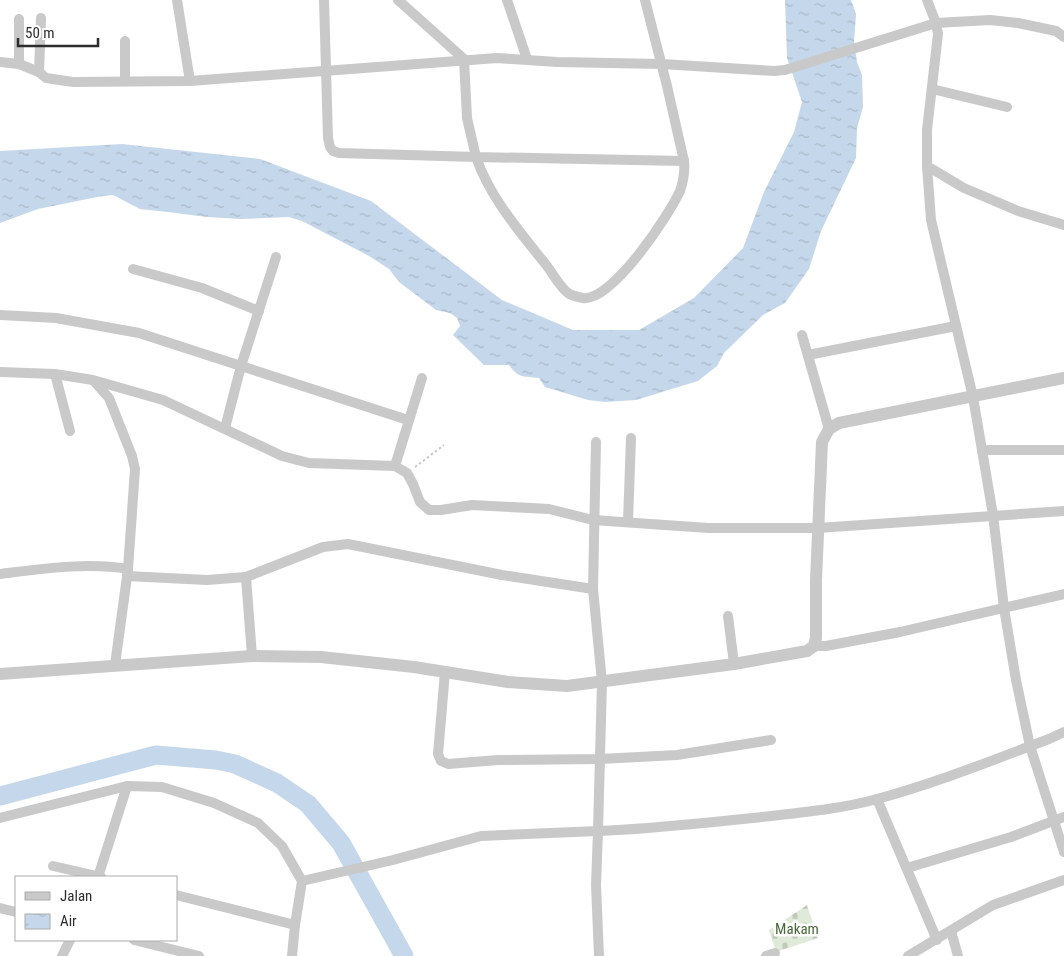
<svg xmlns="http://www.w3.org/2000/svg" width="1064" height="956" viewBox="0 0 1064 956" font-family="'Roboto Condensed',sans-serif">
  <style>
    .cemetery { fill: url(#cemetery-stones) }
    .water { fill: url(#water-ripples) }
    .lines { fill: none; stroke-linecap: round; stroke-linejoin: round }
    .river { stroke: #c5d7ea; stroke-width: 19 }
    .path { stroke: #c9c9c9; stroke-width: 2; stroke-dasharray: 2.5 2.5; stroke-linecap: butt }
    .minor { stroke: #c9c9c9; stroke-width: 10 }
    .tertiary { stroke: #c9c9c9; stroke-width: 12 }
    .labels { text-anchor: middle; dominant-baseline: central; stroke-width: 5; stroke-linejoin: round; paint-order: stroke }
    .park-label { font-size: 15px; fill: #4a673a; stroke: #fff }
  </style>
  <defs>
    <pattern id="cemetery-stones" width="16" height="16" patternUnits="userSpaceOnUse" patternTransform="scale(1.25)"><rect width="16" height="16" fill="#e0ead9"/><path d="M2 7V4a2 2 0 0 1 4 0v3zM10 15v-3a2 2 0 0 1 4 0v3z" fill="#c0c9ba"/></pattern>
    <pattern id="water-ripples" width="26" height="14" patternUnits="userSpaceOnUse" patternTransform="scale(1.25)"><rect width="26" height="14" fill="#c5d7ea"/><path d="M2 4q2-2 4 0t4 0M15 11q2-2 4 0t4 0" fill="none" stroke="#a9b9c9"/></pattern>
  </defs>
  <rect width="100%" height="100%" fill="#fff"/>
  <!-- cemetery -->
  <path class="cemetery" d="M807,905L818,938L776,952L769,930Z"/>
  <!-- water -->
  <path class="water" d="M785,0H851L856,14L854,42L857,62L862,75L863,107L857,128L856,158L821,231L809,269L785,303L763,315L724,353L717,366L698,381L636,400L605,402L588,400L545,387L539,378C524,376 519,379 509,365H484L453,335L460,326L457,318L450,313L436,310L399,282L389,269L369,256L302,221L289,217L241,219L207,217L168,212L140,209L113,195L97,197L38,209L0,223V151L122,144L260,159L371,201L502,300L573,330H639L694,298L743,248L764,192L794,132L802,102L787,58Z"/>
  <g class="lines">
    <!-- river -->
    <path class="river" d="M0,796L156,755L216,760L235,764L277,783L308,804L341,843L404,956"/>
    <!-- path -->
    <path class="path" d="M415,467L444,445"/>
    <!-- minor -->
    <g class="minor">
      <path d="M177,0L190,81"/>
      <path d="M324,0L328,138L330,147L333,151L339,153L476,157C490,198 520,232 547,266C553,274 560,287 568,293C571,295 578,297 583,298C612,302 669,215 680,191C683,182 685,170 684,161L667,86L645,0"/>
      <path d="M398,0L464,59L467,118L476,157L684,161"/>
      <path d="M507,0L527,59"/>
      <path d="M927,0L936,23L938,34L927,130V166L931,220L973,397L993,515L1004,608L1016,680L1030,746L1064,852"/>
      <path d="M125,41V81"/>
      <path d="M0,62L19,64L39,72L46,78L73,82L190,81L497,58L557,62L662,64L774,71L785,70L936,23L990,20L1018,23L1056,31L1064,37"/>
      <path d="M19,64V19"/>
      <path d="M39,72L41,18"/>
      <path d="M932,89L1007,107"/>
      <path d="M927,166L964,188L1018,211L1064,225"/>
      <path d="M133,269L202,288L259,311"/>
      <path d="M0,315L56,318L139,333L241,366L276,257"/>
      <path d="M802,335L829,429"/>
      <path d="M808,355L956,326"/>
      <path d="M0,372L55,374L93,380L163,400L282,456L309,463L395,466L407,473L413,484L420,502L429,510H441L472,505L549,509L593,520L708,528H818L1064,511"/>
      <path d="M55,374L70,431"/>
      <path d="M94,381L109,398L132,456L135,469L128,569"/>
      <path d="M225,428L241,366L408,420"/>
      <path d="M596,442L593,589L602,682L598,831C651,829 702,823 753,818C795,813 837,810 877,799C936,783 993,760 1049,739L1064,732"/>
      <path d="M982,450H1064"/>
      <path d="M395,466L422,378"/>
      <path d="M628,522L631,438"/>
      <path d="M0,574C41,569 87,562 128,569L115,665"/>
      <path d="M127,576L207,580L246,577L323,547L348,544L502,575L593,589"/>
      <path d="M246,577L252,656"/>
      <path d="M728,616L734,664"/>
      <path d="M814,646H826L900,632L1064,594"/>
      <path d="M445,672L438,754L441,761L448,764L498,760L600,759L677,755L771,740"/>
      <path d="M877,799L937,940"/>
      <path d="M0,818L127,786L162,787L214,803L258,823L282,846L302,881L295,925L292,956"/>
      <path d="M53,866L101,877"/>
      <path d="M907,868L1011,837L1064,817"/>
      <path d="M98,877L127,786"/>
      <path d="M302,881L393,860L481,836L598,831L596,885L599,956"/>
      <path d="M176,895L295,925"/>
      <path d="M0,908L16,912"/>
      <path d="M951,931L958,956"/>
      <path d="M134,940L199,956"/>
      <path d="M62,956L70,940"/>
      <path d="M766,956L775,953"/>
      <path d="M908,956L993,905L1064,880"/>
    </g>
    <!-- tertiary -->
    <path class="tertiary" d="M0,674L252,656L321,657L414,667L508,682L567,686L734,664L807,651L814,646L816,638V580L822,442L829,429L839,423L1064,378"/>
  </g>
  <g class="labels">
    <!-- park labels -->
    <g class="park-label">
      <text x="797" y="929">Makam</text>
    </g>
  </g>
  <!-- legend -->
  <rect x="15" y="876" width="162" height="65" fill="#ffffff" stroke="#ababab"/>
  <rect x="25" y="892" width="25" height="8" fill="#c9c9c9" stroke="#ababab"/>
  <text x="60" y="901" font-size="15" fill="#2c2c2c">Jalan</text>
  <rect x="25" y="914" width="25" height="15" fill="url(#water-ripples)" stroke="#ababab"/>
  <text x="60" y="926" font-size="15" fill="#2c2c2c">Air</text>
  <!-- scale -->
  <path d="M18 38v8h80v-8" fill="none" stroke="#2c2c2c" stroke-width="2.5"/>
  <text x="25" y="38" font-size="15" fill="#2c2c2c" stroke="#ffffff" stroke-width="4" paint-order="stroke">50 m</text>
</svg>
